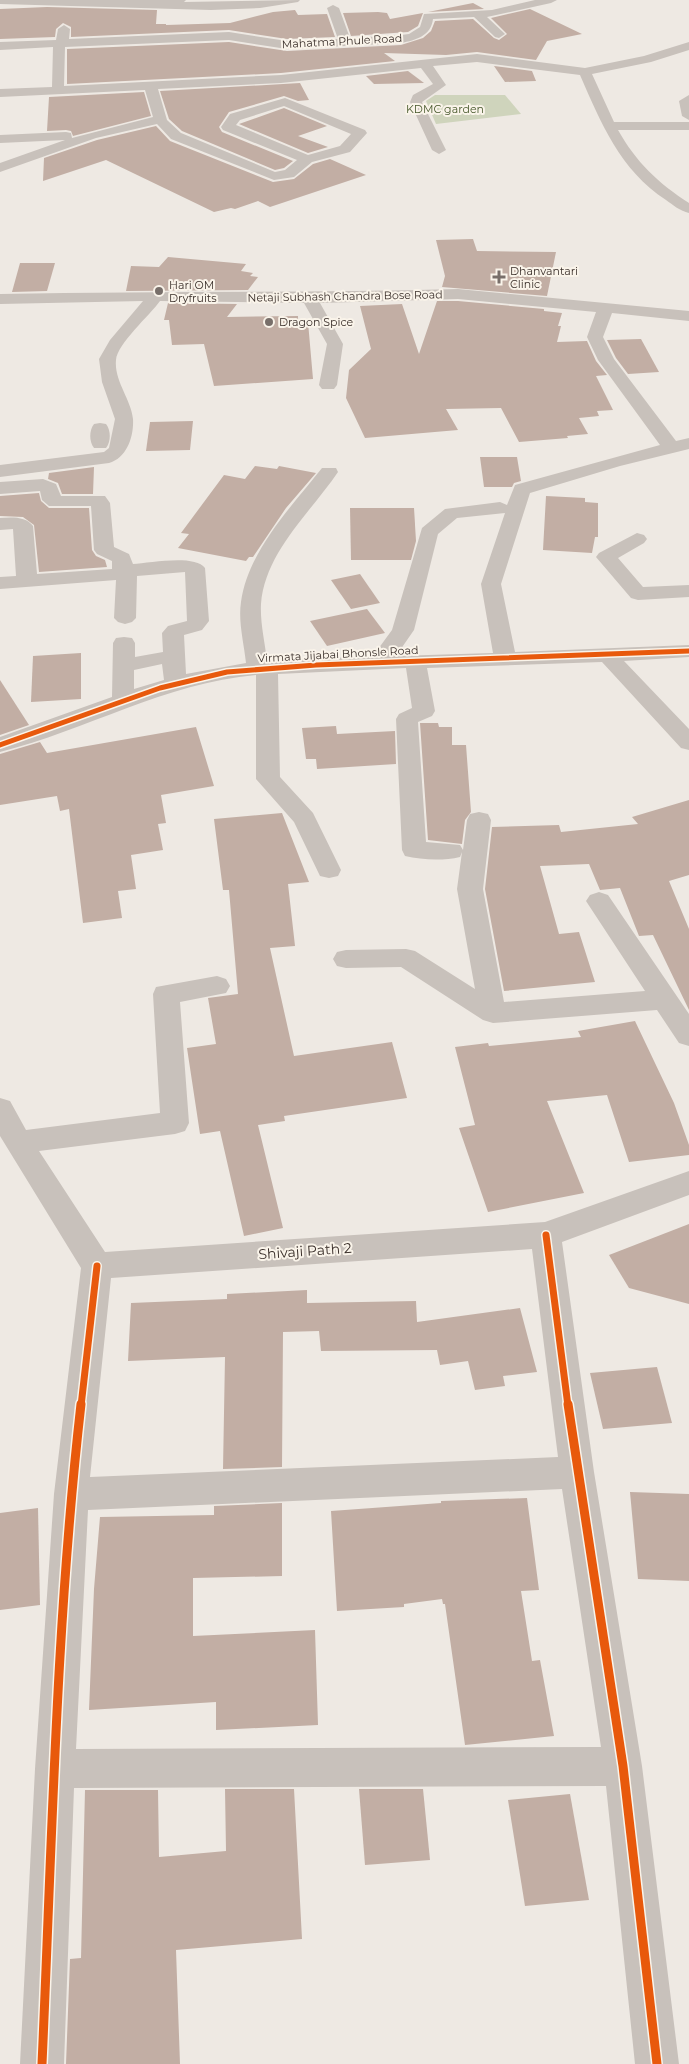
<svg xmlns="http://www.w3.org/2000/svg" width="689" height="2064" viewBox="0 0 689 2064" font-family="Montserrat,sans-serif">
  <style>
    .green { fill: #cfd4bc }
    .building { fill: #c2aea4 }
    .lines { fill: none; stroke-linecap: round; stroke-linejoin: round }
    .minor { fill: #c8c1bb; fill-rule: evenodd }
    .cycleway-far2-casing { stroke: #faf4ea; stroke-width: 8 }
    .cycleway-far1-casing { stroke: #faf4ea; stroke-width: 10 }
    .cycleway-casing { stroke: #faf4ea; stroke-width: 12 }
    .cycleway-far2 { stroke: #e8590c; stroke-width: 5 }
    .cycleway-far1 { stroke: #e8590c; stroke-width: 7 }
    .cycleway { stroke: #e8590c; stroke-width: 9 }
    .poi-dot { fill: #786f6a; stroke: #faf4ea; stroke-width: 2 }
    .labels { text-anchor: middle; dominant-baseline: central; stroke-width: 4; stroke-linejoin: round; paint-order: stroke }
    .far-street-label { font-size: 11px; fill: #392e29; stroke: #faf4ea }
    .far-park-label { font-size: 11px; fill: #47582c; stroke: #faf4ea }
    .far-poi-label { font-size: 11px; fill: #392e29; stroke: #faf4ea; text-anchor: start }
    .street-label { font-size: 14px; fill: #392e29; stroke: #faf4ea }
  </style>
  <rect width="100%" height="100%" fill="#eee9e3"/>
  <!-- green -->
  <path class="green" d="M435,95H505L521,114L436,124L426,101Z"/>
  <!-- building -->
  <g class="building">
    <path d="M473,3L484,9L428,12Z"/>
    <path d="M47,7L157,10L156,24H166V25L230,23L273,12L295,10L298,15L327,14L335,37L287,39L229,30L71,37V27L63,23L56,29L55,37L0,39V9Z"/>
    <path d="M530,9L582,34L547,41L536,60L477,52L446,55L384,53L395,61L281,73L67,84V49L229,42L287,51L401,45L423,38L431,31L435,21L473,19L494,38L499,40L507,34L491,18Z"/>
    <path d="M378,12L387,13L390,19L423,13L418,26L408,32L351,36L343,13Z"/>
    <path d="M494,66L532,71L536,81L505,82Z"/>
    <path d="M408,71L424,83L374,84L366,76Z"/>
    <path d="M300,83L309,100L298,101L284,96L229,112L219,127L222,132L293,161L284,168L275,170L182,131L169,119L160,91Z"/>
    <path d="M144,92L151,116L73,136L71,131L66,130L47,131L49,97Z"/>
    <path d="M284,108L327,126L298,136L328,147L308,153L239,124Z"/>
    <path d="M156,126L170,141L273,182L294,179L313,164L330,159L366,175L270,207L258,201L235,209L231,208L214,212L106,160L43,181L44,158L97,140Z"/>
    <path d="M473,239L477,251L556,252L547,296L442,287L445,276L436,240Z"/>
    <path d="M168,257L246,264L241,271L253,273L250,276L258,277L248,290L126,291L131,266L159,267Z"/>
    <path d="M20,263H55L47,291L12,292Z"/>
    <path d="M437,301H458L544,309V311L562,313L558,326H561L557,342L587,341L596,361L607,375L596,376L613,410L597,411L599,416L579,418L588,434L567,436L568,438L519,442L501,408L446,409L458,430L365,438L346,398L349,370L371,349L360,306L402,304L419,354Z"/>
    <path d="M168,303L237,304L227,317L298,316V322H308L313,379L214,386L204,344L172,345L169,320H164Z"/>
    <path d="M641,339L659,372L628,374L616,358L607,340Z"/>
    <path d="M193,421L190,450L146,451L150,422Z"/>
    <path d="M480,457H517L521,481L514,483L512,487H484Z"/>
    <path d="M255,466L277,469L279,466L316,473L286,508L253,557H249L246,561L178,548L189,534L181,533L224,475L245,479Z"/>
    <path d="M94,467L93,494H62L58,483L48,479L49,473Z"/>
    <path d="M39,493L41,501L49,508H89L92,550L96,556L105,560L107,567L39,572L34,525L23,517L0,516V496Z"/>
    <path d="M546,496L585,498V502L598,503V537H595L592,553L543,550Z"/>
    <path d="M350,508H414L416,541L411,560H351Z"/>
    <path d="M360,574L380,603L351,609L331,580Z"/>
    <path d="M367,609L385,633L327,646L310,621Z"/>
    <path d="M81,653V699L31,702L33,656Z"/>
    <path d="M0,680L29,725L0,735Z"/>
    <path d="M420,723H438L439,727H452V745H466L471,812L465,820L462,844L428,840Z"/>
    <path d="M336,726L337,734L395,731L396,764L317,769L316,759H306L302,728Z"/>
    <path d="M196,727L214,786L161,795L166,823L158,824L163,850L131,855L136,889L118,891L122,918L83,923L69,809L60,811L57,796L0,805V754L40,742L47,753Z"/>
    <path d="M689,800V875L669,881L689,929V1010L653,935L639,936L620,888L600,890L589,864L540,866L559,934L579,932L595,982L504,991L485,889L492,827L559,825L561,832L638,824L632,817Z"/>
    <path d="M282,813L309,882L288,884L295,946L270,948L294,1056L392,1042L407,1098L284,1116L285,1121L258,1125L283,1228L244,1236L220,1131L200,1134L187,1048L216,1044L208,998L238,994L229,890H223L214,819Z"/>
    <path d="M635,1021L674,1103L689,1145V1155L629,1162L607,1095L547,1101L584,1193L488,1212L459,1128L475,1125L455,1047L488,1043L489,1046L581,1037L578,1031Z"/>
    <path d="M689,1224V1304L629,1288L609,1255Z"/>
    <path d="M307,1290V1303L416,1301L417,1322L520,1308L537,1372L503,1376L505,1386L475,1390L468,1361L440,1365L437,1350L321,1351L319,1331L283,1332L282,1467L223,1469L225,1357L128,1361L131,1303L227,1299V1294Z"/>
    <path d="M657,1367L672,1423L603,1429L590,1373Z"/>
    <path d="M630,1492L689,1494V1581L638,1579Z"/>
    <path d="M527,1498L539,1590L521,1591L532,1661L540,1660L554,1736L465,1745L445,1604H443L442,1599L404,1604V1607L337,1611L331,1511L441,1503V1501Z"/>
    <path d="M282,1503V1576L193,1578V1636L315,1630L318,1725L216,1730V1702L89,1710L94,1589L100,1517L214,1515V1506Z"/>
    <path d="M38,1508L40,1605L0,1610V1513Z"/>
    <path d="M225,1789H294L302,1939L176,1950L180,2064H66L70,1959L81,1958L85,1790H158L159,1857L226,1851Z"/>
    <path d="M359,1789H423L430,1860L365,1865Z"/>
    <path d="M570,1794L589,1900L525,1906L508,1800Z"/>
  </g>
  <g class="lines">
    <!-- minor -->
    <g class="minor">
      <path d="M0,0H186L184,2L300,0L298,2L260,8L211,10L0,4Z"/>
      <path d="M535,0H557L551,3L487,17L505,34L499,38L495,37L474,17L433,19C431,36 416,40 401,43L287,49L229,40L65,47L64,86L281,75L477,54L585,68L644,56L689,42V50L651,62L592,74L614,122H689V130H618C636,162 658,183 689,203V213C680,211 673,205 666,200C620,170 601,123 580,75L477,62L433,66L446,85L422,102L446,150L439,154L432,150L410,102L413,95L433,84L421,68L281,83L158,89L167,120L181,133L275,172L285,170L297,160L223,130L221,127L230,114L285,98L365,130L367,133L350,152L312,162L294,177L274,180L171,139L157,124L96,138L0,172V163L65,140L0,143V135L66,132L71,133L72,138L153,117L145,90L0,97V89L52,87L53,47L0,50V42L56,40L58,29L64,25L70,29L69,39L229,32L287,41L338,39L327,8L333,5L339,8L350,38L401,35L409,34L420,27L424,14L492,10ZM284,106L351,134L340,146L308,155L236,125L240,120Z"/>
      <path d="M689,95V120L682,116L679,101Z"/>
      <path d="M458,289L689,311V321L612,313L603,337L614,359L676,441L689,438V449L620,466L530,493L501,584L515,652L689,645V657L624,661L689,729V750L681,748L602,662L427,668L435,711L432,716L418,722L426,842L460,845L463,850L467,820L470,814L479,812L488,814L491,820L483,889L504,1002L645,991L586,901L590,895L599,892L608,895L689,1014V1046L679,1043L657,1010L493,1023L483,1020L401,967L346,968L337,966L333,959L337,952L346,950L406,949L415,951L475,989L457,889L462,852L460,857C443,861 422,860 405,856L402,850L396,719L399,714L412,708L406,668L278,674L280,777L313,813L341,870L338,876L329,878L320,876L294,822L256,779V675C165,683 87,730 0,752V737L112,697L113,643L116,638L124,637L132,638L135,643V657L163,652L162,633L168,626L187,621L185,572L137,576L136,618L132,622L125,624L118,622L114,618L116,580L0,589V577L16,576L13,529L0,530V518C11,517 26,516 33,526L37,574L112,569V561L97,554L94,550L91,506H49L42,500L40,491L0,494V482L43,479L56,484L61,496H105L110,503L114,547L129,554L133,564C149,563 195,554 205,568L209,621L202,630L184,635L186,674L246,663C244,643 238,622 241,602C248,551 292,506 322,468H336L338,472C311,512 265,552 261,604C260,623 265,643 267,661L373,656L392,630L422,528L445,509L500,502L507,505L515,485L660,445L598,360L587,337L596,312L458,299L320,303L343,344L337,385L334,389H322L319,385L327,344L304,303L160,301C150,315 117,344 116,360C114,381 131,399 133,419C134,436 127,458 109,463L0,477V465L104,452L109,448L115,419L102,382L99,359L110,340L143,301L0,304V294C153,291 305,293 458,289ZM505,513L481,584L493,653L396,656L414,630L438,534L457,518ZM162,664L164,680L134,689V670Z"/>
      <path d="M100,423L106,424C111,430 111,442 106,448H94C89,442 89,430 94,424Z"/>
      <path d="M637,533L644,535L647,539L644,543L618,558L643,587L689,585V597L638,600L631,598L596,557L599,553Z"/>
      <path d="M217,976L226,979L230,986L226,993L180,1002L189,1123L185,1131L175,1134L39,1151L105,1252L545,1222L689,1171V1195L562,1242L594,1472L642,1766L679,2064H635L606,1786L74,1788L64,2064H20L35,1769L54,1494L81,1268L0,1136V1098L10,1101L26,1130L160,1113L153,994L156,987ZM532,1249L558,1457L90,1477L111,1278ZM562,1489L601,1747L76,1749L88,1510Z"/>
    </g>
    <!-- cycleway-far2 casing -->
    <g class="cycleway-far2-casing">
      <path id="cycleway-far2" d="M0,745L160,688L227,672L316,665L689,651"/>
    </g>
    <!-- cycleway-far1 casing -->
    <g class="cycleway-far1-casing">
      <g id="cycleway-far1">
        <path d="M546,1235L568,1406"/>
        <path d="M81,1406L97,1266"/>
      </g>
    </g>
    <!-- cycleway casing -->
    <g class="cycleway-casing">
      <g id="cycleway">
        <path d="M568,1404L623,1766L657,2064"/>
        <path d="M42,2064C52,1844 56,1623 81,1404"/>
      </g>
    </g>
    <!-- cycleway-far2 -->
    <use href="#cycleway-far2" class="cycleway-far2"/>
    <!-- cycleway-far1 -->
    <use href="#cycleway-far1" class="cycleway-far1"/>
    <!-- cycleway -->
    <use href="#cycleway" class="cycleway"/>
  </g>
  <!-- markers -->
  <g class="poi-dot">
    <path d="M496.5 269.5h5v5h5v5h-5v5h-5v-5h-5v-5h5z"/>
    <circle cx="159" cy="291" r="5"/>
    <circle cx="269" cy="322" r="5"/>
  </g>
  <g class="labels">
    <!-- far-street labels -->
    <g class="far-street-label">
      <text transform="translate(342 41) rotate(-3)">Mahatma Phule Road</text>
      <text transform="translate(345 296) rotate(-1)">Netaji Subhash Chandra Bose Road</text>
      <text transform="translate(338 654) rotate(-3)">Virmata Jijabai Bhonsle Road</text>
    </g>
    <!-- far-park labels -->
    <g class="far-park-label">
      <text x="445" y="109">KDMC garden</text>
    </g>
    <!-- far-poi labels -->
    <g class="far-poi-label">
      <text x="510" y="271">Dhanvantari<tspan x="510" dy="13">Clinic</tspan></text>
      <text x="169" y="285">Hari OM<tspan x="169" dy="13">Dryfruits</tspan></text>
      <text x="279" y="322">Dragon Spice</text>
    </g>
    <!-- street labels -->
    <g class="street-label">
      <text transform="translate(305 1251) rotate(-4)">Shivaji Path 2</text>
    </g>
  </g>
</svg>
